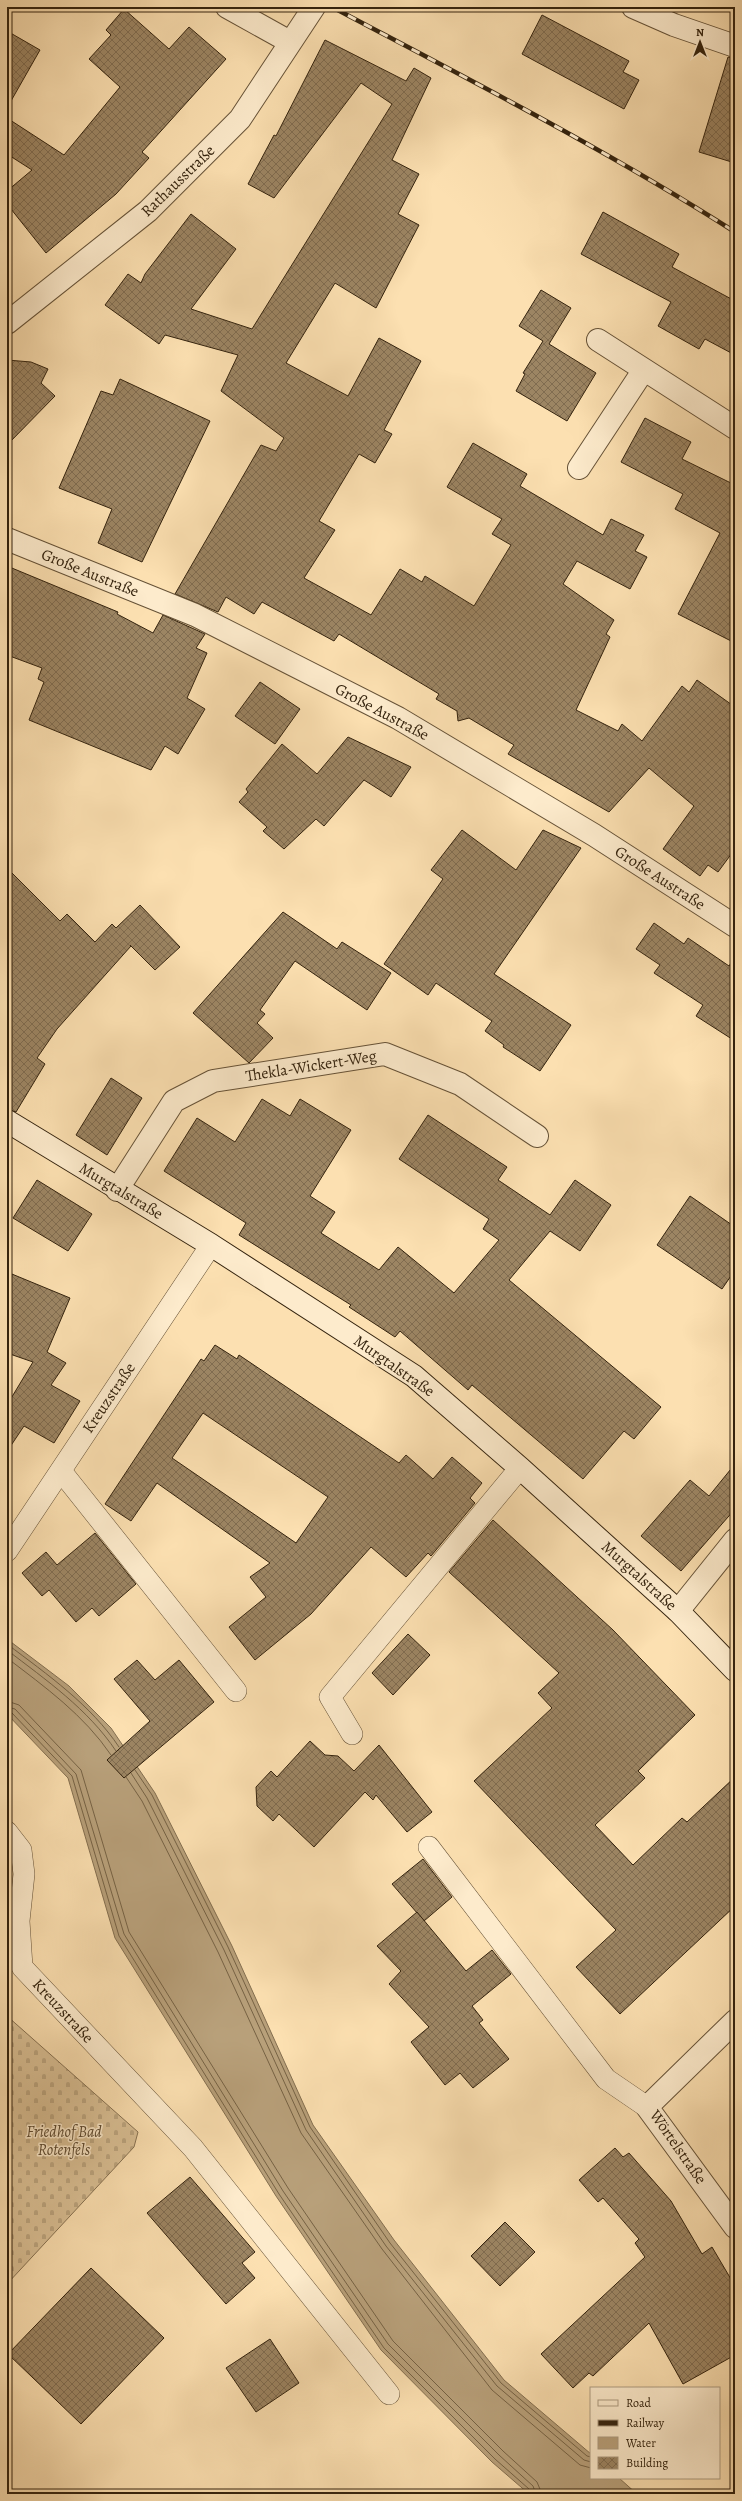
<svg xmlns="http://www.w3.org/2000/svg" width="742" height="2501" viewBox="0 0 742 2501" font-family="Alegreya,serif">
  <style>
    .cemetery { fill: url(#cemetery-stones); stroke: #877252 }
    .water { fill: #b8a07a; stroke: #836e4f }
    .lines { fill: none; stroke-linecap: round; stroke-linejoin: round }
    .shore { stroke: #766244; stroke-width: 1 }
    .building { fill: url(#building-cross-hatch); stroke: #34230e; fill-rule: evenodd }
    .lane-casing { stroke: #665237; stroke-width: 22 }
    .street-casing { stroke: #665237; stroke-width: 24 }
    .secondary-casing { stroke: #34230e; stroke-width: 24 }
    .lane { stroke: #fdebcc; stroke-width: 21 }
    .street { stroke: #fdebcc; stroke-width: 22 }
    .secondary { stroke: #fdebcc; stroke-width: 22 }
    .rail-casing { stroke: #34230e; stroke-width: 4.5 }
    .rail { stroke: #fdebcc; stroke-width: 3; stroke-dasharray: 9; stroke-linecap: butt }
    .labels { text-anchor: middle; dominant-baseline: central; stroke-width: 3; stroke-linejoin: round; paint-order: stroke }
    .street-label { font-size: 16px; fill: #34230e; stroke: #fdebcc }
    .park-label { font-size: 16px; font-style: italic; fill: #5e4a30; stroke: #fdebcc }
  </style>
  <defs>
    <pattern id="cemetery-stones" width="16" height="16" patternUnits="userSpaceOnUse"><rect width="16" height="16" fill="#dac095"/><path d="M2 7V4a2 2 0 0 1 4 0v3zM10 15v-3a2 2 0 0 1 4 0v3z" fill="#bca57f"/></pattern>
    <pattern id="building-cross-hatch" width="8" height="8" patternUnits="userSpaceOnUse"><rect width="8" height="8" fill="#9c8563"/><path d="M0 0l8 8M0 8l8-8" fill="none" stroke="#806c50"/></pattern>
  </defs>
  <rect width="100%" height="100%" fill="#fce0b1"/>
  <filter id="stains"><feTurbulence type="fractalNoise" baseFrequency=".005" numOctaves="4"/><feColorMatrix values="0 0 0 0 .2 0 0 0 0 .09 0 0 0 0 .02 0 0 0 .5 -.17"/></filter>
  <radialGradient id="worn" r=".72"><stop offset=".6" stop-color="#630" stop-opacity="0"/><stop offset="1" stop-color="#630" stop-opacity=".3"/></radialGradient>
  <!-- cemetery -->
  <path class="cemetery" d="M7,2016L138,2132L134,2147L7,2284Z"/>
  <!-- water -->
  <path class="water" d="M7,1639L69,1686L111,1728L155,1793L232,1946L313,2125L394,2240L504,2380L591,2454V2478H619L637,2494H529L492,2462L381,2350L276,2196L115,1938L68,1778L7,1714Z"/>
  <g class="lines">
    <!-- shore -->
    <g class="shore">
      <path d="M7,1644C48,1675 91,1705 119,1747"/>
      <path d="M7,1650C46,1680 88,1709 116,1751"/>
      <path d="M7,1658C45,1687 84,1715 111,1755"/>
      <path d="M7,1701L19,1705L81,1770L129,1932L288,2188L393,2341L503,2451L537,2482L542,2494"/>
      <path d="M7,1707L15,1709L76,1774L124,1934L283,2191L388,2344L499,2455L533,2486L536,2494"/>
      <path d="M7,1712L12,1713L72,1776L119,1936L279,2194L384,2348L495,2459L529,2489L531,2494"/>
      <path d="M135,1770L152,1795L228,1947L310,2127L390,2243L501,2383L587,2456L591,2457"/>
      <path d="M131,1773L147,1798L224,1950L306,2130L386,2246L497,2386L584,2460L591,2462"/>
      <path d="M126,1777L142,1801L218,1952L301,2133L382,2249L492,2390L580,2465L591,2468"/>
    </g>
  </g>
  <!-- building -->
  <g class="building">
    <path d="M124,9L169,49L189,27L226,59L142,152L149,158L116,194L46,253L7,204V191L32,170L7,154V118L64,155L120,87L89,59L111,35L106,30Z"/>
    <path d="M542,15L629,61L623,72L639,80L624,109L522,54Z"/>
    <path d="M7,31L40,50L7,108Z"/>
    <path d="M325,40L406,81L414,68L431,78L392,160L419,174L398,214L419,225L376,308L335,283L286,363L348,396L379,338L421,361L384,430L392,434L375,463L359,454L319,521L335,530L304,578L371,615L400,569L422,582L425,576L474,606L511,545L492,534L502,519L447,487L473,443L527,474L520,486L603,535L611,519L644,535L635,551L647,557L630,589L577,561L563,584L614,620L606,634L610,637L576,710L618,731L622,724L642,741L682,686L689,692L697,680L735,707V849L718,872L708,865L700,876L663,849L694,806L649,768L609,812L508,754L514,745L469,718L458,721L457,711L436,699L439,694L339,634L334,641L262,602L254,614L226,597L218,612L175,594L261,445L276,451L284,438L221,391L238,355L165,335L159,344L105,305L128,274L141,283L145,274L191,214L236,249L191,309L252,329L392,104L361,83L274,198L248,184L274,135L276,136Z"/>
    <path d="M728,57L735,58V163L699,152Z"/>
    <path d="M603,212L679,254L672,267L735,301V355L705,339L699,349L658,326L671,302L581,254Z"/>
    <path d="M541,290L571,308L549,344L596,373L567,421L516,391L525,374L523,373L543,341L519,326Z"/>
    <path d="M7,360L31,362L48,369L41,383L55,396L7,445Z"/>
    <path d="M120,379L210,421L142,562L98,543L112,509L59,488L101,391L113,395Z"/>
    <path d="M645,418L691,442L682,459L735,485V643L678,614L720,533L675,509L683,494L621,462Z"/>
    <path d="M7,566L118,612L117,614L153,633L163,615L205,634L196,648L207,653L187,698L205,709L178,754L165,746L151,770L29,720L44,682L38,679L42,668L7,655Z"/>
    <path d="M260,682L300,709L275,744L235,716Z"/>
    <path d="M348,737L411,767L391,797L364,780L324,826L316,819L284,849L263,831L267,827L239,802L248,792L246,789L282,744L317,774Z"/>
    <path d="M462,830L516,870L543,830L581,848L494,974L571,1025L540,1071L503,1047L504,1045L485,1031L492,1021L436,983L428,995L384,964L443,879L431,870Z"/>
    <path d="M7,868L60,921L67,914L95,942L112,924L116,928L140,905L180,947L155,970L130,945L131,946L57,1029L37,1058L45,1064L16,1112L7,1109Z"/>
    <path d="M283,912L337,949L342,942L391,973L367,1010L295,961L260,1010L265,1014L257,1023L273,1038L249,1063L193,1013Z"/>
    <path d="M654,923L684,944L688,938L729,966L735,957V1041L696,1016L703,1005L654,973L660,965L636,949Z"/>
    <path d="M111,1078L142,1098L107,1155L76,1135Z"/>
    <path d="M262,1099L290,1116L300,1099L351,1130L310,1196L335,1212L321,1233L379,1270L398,1247L454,1293L499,1240L483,1229L489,1219L399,1159L428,1115L507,1167L498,1180L550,1215L575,1180L611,1205L580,1251L550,1231L509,1280L661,1407L634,1439L624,1431L583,1479L472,1385L468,1390L400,1331L395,1337L349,1307L351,1305L239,1235L246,1223L164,1171L197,1118L235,1142Z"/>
    <path d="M37,1180L92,1214L68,1251L13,1218Z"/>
    <path d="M690,1196L735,1227V1270L722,1289L657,1245Z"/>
    <path d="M7,1272L70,1298L47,1352L66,1363L51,1385L80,1401L54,1443L24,1426L10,1447L7,1445V1405L33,1362L7,1353Z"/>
    <path d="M215,1345L237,1359L239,1355L399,1463L406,1455L433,1479L452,1457L482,1483L470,1498L475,1503L431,1556L428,1553L406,1577L371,1547L311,1614L255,1660L229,1627L266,1597L250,1577L270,1563L157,1483L131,1521L105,1504L201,1359L204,1361ZM203,1413L328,1497L296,1543L172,1458Z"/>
    <path d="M735,1464V1509L681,1571L641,1536L690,1480L709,1496Z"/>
    <path d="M493,1520L613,1630L695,1715L638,1771L645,1778L595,1825L633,1865L682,1818L687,1822L735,1777V1906L620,2014L576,1967L616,1930L474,1781L552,1708L538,1693L559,1673L449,1572Z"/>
    <path d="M95,1533L136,1584L99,1616L92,1608L76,1622L49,1590L42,1596L22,1573L46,1552L57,1565Z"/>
    <path d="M408,1634L430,1655L393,1695L372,1673Z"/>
    <path d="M137,1660L155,1680L179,1660L214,1702L124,1778L107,1760L150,1721L114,1679Z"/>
    <path d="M310,1741L325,1755L338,1756L354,1771L379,1745L432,1812L407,1832L376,1795L373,1800L365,1792L314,1847L279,1814L273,1821L257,1806L256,1787L271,1771L277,1777Z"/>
    <path d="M423,1859L452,1897L424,1921L392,1884Z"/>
    <path d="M417,1912L466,1971L492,1950L511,1974L472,2006L483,2020L479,2023L509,2059L473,2088L460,2073L445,2085L411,2042L429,2027L389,1984L401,1971L377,1946Z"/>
    <path d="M615,2148L623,2157L629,2153L671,2201L702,2254L712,2247L735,2286V2355L683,2384L649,2323L593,2376L589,2373L573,2388L541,2354L645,2257L635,2243L639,2239L603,2198L598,2202L579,2180Z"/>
    <path d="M190,2177L255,2252L242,2263L255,2278L226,2304L147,2213Z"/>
    <path d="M505,2222L535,2252L500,2286L471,2256Z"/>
    <path d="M91,2268L164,2338L81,2424L8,2354Z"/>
    <path d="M270,2339L299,2383L256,2412L226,2368Z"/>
  </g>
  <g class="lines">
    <!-- lane casing -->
    <g class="lane-casing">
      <g id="lane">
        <path d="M61,1471L236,1691"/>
        <path d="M7,1551L211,1245"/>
        <path d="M352,1734L330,1697L520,1468"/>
        <path d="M7,1832L21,1850L24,1874L19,1921L22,1967L193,2148L389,2394"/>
        <path d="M429,1847L606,2079L647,2107"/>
      </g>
    </g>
    <!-- street casing -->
    <g class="street-casing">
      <g id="street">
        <path d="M227,7L290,42"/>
        <path d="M633,7L674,25L735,46"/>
        <path d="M7,323L148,211L240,119L314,7"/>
        <path d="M598,340L735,428"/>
        <path d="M579,468L643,371"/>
        <path d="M7,539L195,615L398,718L594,835L735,926"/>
        <path d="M117,1190L174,1101L213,1081L385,1054L460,1084L537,1136"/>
        <path d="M678,1611L735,1540"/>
        <path d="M735,2021L647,2107L735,2227"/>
      </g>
    </g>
    <!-- secondary casing -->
    <g class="secondary-casing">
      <path id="secondary" d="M7,1121L211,1245L414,1376L520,1468L678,1611L735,1670"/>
    </g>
    <!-- lane -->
    <use href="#lane" class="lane"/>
    <!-- street -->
    <use href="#street" class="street"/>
    <!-- secondary -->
    <use href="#secondary" class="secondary"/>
    <!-- rail casing -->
    <g class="rail-casing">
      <path id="rail" d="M332,7C468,79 605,149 735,232"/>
    </g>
    <!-- rail -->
    <use href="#rail" class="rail"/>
  </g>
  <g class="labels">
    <!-- street labels -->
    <g class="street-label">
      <text transform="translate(178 181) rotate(-44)">Rathausstraße</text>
      <text transform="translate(90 573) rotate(22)">Große Austraße</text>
      <text transform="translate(382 712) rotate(28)">Große Austraße</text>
      <text transform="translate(660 878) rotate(33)">Große Austraße</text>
      <text transform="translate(311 1066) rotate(-9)">Thekla-Wickert-Weg</text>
      <text transform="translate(121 1191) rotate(31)">Murgtalstraße</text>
      <text transform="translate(394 1366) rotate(35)">Murgtalstraße</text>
      <text transform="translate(109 1398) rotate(-56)">Kreuzstraße</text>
      <text transform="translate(639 1576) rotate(42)">Murgtalstraße</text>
      <text transform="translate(63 2011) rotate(47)">Kreuzstraße</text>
      <text transform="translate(678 2147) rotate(55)">Wörtelstraße</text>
    </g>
    <!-- park labels -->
    <g class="park-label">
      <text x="64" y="2132">Friedhof Bad<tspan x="64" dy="18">Rotenfels</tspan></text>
    </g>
  </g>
  <!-- margin -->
  <rect width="742" height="2501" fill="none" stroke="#fce0b1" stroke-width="24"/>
  <rect x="8" y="8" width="726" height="2485" fill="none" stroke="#34230e" stroke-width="2"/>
  <rect x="12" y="12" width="718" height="2477" fill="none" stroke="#34230e"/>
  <!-- legend -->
  <rect x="590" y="2387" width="130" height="92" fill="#fdebcc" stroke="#ad9b80"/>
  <rect x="598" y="2400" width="20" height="6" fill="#fdebcc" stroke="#ad9b80"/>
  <text x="626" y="2407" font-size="12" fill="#34230e">Road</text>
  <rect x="598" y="2420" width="20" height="6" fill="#34230e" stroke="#ad9b80"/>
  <text x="626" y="2427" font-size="12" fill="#34230e">Railway</text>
  <rect x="598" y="2437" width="20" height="12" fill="#b8a07a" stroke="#ad9b80"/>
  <text x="626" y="2447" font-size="12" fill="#34230e">Water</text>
  <rect x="598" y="2457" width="20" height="12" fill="url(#building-cross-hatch)" stroke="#ad9b80"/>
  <text x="626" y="2467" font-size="12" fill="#34230e">Building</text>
  <!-- north arrow -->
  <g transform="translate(700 42)" stroke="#fdebcc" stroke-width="3" paint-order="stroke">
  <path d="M0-3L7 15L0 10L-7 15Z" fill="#34230e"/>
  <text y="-6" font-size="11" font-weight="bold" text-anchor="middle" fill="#34230e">N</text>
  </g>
  <rect width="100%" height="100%" filter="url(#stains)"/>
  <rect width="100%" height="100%" fill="url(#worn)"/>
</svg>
